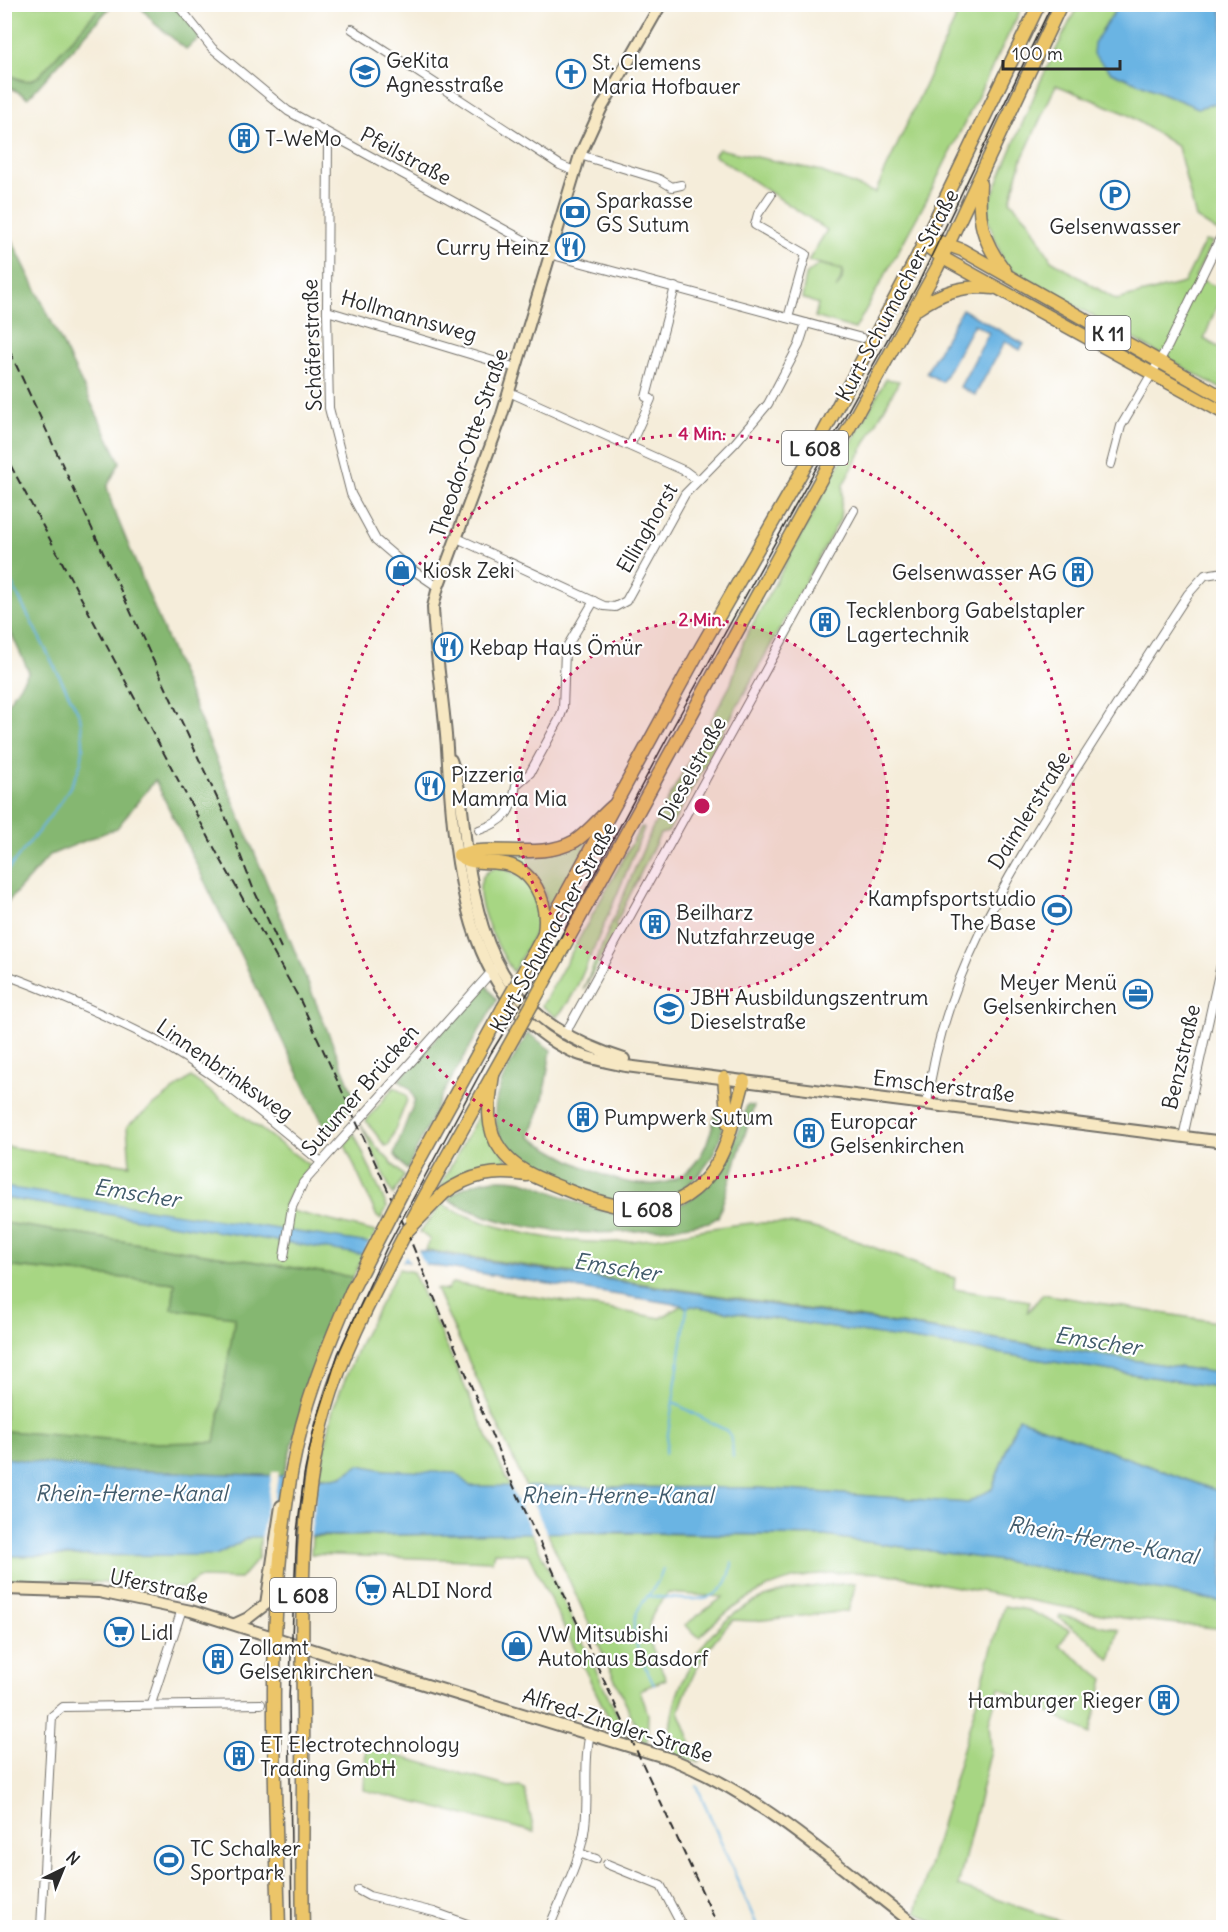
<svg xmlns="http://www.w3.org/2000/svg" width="1228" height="1932" viewBox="0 0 1228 1932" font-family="Delius,sans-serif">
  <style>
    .green { fill: #a7d683; stroke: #698057; stroke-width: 1.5 }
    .forest { fill: #85b771; stroke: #58714e; stroke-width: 1.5 }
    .water { fill: #6bb4e3; stroke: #4b7087; stroke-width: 1.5 }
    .pier { fill: #f5edda }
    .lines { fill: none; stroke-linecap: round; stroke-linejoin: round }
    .stream { stroke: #6bb4e3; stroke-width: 2 }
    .street-casing { stroke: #726f68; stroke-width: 10 }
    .secondary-casing { stroke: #726f68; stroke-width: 14 }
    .primary-casing { stroke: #726f68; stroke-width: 15 }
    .street { stroke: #fff; stroke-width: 8 }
    .secondary { stroke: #f7e8c3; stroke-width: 10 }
    .primary { stroke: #ecc569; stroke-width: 12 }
    .tram { stroke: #2b2b2b; stroke-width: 1.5 }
    .rail { stroke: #2b2b2b; stroke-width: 2; stroke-dasharray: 9 4.5; stroke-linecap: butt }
    .primary-bridge-casing { stroke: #726f68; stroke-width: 15; stroke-linecap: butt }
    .primary-bridge { stroke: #ecc569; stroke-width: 12 }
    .ring { fill: none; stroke: #c2185b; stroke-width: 3; stroke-dasharray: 3 6 }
    .labels { text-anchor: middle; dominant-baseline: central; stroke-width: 4.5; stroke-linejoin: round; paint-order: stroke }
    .shield { fill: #fff; stroke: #6b6b6b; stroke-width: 1.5 }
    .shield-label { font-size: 20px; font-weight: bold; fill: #2b2b2b }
    .poi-label { font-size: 21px; fill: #2b2b2b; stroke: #fff; text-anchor: start }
    .street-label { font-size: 21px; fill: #2b2b2b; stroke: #fff }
    .water-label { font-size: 22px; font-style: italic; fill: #415b6b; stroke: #fff }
    .centre { fill: #c2185b; stroke: #fff; stroke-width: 3 }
    .ring-label { font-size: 18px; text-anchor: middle; font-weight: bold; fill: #c2185b; stroke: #fff; stroke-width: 4.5; stroke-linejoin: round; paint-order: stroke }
  </style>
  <rect width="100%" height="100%" fill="#fff"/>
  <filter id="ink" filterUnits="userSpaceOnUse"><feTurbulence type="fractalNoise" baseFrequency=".0167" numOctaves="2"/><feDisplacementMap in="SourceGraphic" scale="12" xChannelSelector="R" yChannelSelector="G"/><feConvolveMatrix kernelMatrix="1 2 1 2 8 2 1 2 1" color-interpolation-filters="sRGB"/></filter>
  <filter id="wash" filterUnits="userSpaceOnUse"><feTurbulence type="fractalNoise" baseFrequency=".008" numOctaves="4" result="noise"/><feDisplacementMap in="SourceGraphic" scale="24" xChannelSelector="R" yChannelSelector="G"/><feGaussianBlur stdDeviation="1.35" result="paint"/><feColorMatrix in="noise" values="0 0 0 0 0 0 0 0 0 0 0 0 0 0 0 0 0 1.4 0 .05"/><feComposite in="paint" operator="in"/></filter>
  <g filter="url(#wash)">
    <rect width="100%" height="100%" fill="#f5edda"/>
    <!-- green -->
    <g class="green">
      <path d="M5,5H102L45,71C30,85 21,82 5,72Z"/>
      <path d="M952,5H1023L926,201L855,329L815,317L818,304L802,298L806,275L819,264L842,270L841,279L836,289L842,280L843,269L808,261L827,230L714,155L719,149L817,170L875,193L955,20V6Z"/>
      <path d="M1078,5H1119L1102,30L1111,72L1198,108L1223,101L1224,220L1218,232L1196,218L1178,147L1127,114L1056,85L1022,159L1010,201L1029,221L1051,260L1116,300L1184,283L1205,241L1212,242L1195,277L1223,290L1204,339L1223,350V390L1005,266L985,212L1040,82Z"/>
      <path d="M886,379L899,381L843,485L840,519L668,832L660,834L615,925L618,928L583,990L651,831L731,684L744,640Z"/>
      <path d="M641,827L644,828C628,870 610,911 592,952C582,974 574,1000 556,1017L542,1006Z"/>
      <path d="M595,829L550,915C541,869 528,863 485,856L534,855Z"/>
      <path d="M498,867C523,873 543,894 538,921C535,939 521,956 513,972C500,951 455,876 498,867Z"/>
      <path d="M191,1077L310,1166L291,1191L283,1209L376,1232L353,1277L5,1223L4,1146L130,1165L127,1126Z"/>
      <path d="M394,1087L407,1096V1100L389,1145L385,1146L366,1121Z"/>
      <path d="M484,1105L509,1166L470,1170L439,1188Z"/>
      <path d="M361,1125L373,1143L404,1176L393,1195Z"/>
      <path d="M354,1133L387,1207L381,1219L377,1217L345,1145Z"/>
      <path d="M442,1204C493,1232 574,1247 632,1241C681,1236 727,1221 777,1223C839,1226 897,1260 955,1278L954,1289L1030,1301L1027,1313L1043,1294L1223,1323V1374L426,1250L430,1240L420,1232Z"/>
      <path d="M4,1266L175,1283L172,1309L235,1316L215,1442L158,1443L5,1431Z"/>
      <path d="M399,1269L413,1272L510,1487L470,1486L359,1465L339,1478L319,1476L333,1409L361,1340Z"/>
      <path d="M452,1283L661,1318L682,1305L687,1308L692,1306L1223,1388V1493L1018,1418L992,1489L968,1503L758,1488L526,1487L436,1289L447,1290Z"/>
      <path d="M531,1532L627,1736L616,1733L528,1554L494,1552L492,1561L311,1554L312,1537Z"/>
      <path d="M547,1532L825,1536L1009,1562L1223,1602V1629L1123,1618L883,1573C802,1569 757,1580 699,1637L685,1625L723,1597L668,1593C636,1630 649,1638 666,1679L640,1690L648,1714L647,1743L643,1741Z"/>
      <path d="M261,1536L258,1558L240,1579L198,1578L185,1588L59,1580H5L4,1556L216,1555L250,1537Z"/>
      <path d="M856,1583L848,1611L754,1621L733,1620C705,1646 691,1676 679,1711L699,1763L670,1752C665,1690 706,1619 765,1597C795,1587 826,1585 856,1583Z"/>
      <path d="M1004,1606L1028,1610L1070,1630L1059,1645L1104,1679L1090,1734L999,1687L989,1723L991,1750L958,1886L1077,1927H941L916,1912Z"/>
      <path d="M1060,1615L1119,1630L1110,1660L1089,1639L1059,1618Z"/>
      <path d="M366,1747L509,1787L520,1786L525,1791L534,1832L364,1790Z"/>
    </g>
    <!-- forest -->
    <g class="forest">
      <path d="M102,5H112L28,98L5,84V72C17,79 26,86 39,76Z"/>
      <path d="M139,5H176L201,37L186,49L155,24Z"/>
      <path d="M4,224L120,462L107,487L112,505L357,1103L327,1132L155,780L117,828L50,855L5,905V707L29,672L5,620Z"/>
      <path d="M485,983L497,1000L441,1097L407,1170L394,1154L415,1100L410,1089L399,1080Z"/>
      <path d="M528,1033L551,1050L543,1099L530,1137C596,1178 694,1229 715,1114L724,1115C721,1169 672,1213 617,1202C601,1199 585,1190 570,1184C537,1171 495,1155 495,1113C495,1084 515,1057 528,1033Z"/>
      <path d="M747,1105L754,1106L718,1217L710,1222C624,1236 527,1243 447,1199C470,1180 494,1176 523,1181C555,1191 589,1211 623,1215C662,1221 708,1197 726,1161C735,1144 741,1124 747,1105Z"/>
      <path d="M5,1223L353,1277L312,1377L283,1476L93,1469L5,1458V1431L158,1443L215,1442L235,1317L172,1309L175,1283L5,1266Z"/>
    </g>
    <!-- water -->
    <g class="water">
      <path d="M1119,5H1219L1223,16V101L1198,108L1111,72L1093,54L1094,43Z"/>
      <path d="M962,309L1024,344L1020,350L1005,341L975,395L960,387L989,333L974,324L942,382L926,373Z"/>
      <path d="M4,1187L1223,1374V1388L692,1306L687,1308L682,1305L5,1198Z"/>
      <path d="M1018,1418L1223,1493V1602L1009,1562L825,1536L598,1532L250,1537L216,1555L5,1556V1458L93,1469L333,1478L343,1476L359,1465L384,1470L455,1473L470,1486L758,1488L968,1503L992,1489Z"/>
    </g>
    <!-- pier -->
    <g class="pier">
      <path d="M371,1239L416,1246L427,1269L412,1267L406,1255L400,1265L361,1259Z"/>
      <path d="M272,1472H279L267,1539H261Z"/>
      <path d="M285,1473H318L310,1540L270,1539Z"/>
      <path d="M509,1484H524L548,1535H533Z"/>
    </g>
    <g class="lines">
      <!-- stream -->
      <g class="stream">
        <path d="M4,569L80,716C82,731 85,747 81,762C72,796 26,845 4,875"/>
        <path d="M674,1403L727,1431L732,1440L733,1457"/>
        <path d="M665,1454L687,1308"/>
        <path d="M647,1596C683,1598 727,1612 732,1563"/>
        <path d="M654,1685C643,1660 623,1631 641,1605C650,1592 659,1584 663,1569"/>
        <path d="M697,1786L758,1928"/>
      </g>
    </g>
  </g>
  <g filter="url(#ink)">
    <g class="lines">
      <!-- street casing -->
      <g class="street-casing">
        <g id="street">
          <path d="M177,4L212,48L288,111L549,254L862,338"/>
          <path d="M352,29L560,165L574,171"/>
          <path d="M328,134L327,311L329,408L351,494L376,540L404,564L438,587"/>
          <path d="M580,155L659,179L672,187L681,185"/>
          <path d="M771,195L758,214L755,225L806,254L788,318"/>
          <path d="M327,311L516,368"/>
          <path d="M509,392L685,471L697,480"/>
          <path d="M630,446L651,399L646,397L675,287"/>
          <path d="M1111,464L1121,426L1168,346L1224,230"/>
          <path d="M457,538L604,606L615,607L626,601L685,494L735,443L768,404L799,345L806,323"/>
          <path d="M479,830C506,821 512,812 516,785L530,773L559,720L563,709L565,650L594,601"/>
          <path d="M4,974C54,993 104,1014 151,1038C213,1070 268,1118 321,1162"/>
          <path d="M563,1034L570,1025L854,510"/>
          <path d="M927,1104C942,981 1005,880 1070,778C1109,717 1148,655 1188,594L1205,575L1224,572"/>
          <path d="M1183,1137L1224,951"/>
          <path d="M284,1257L292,1207L303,1183L494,969"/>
          <path d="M151,1704L182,1609"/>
          <path d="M579,1853L596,1859"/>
          <path d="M607,1864L661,1886L683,1928"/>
          <path d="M358,1890L369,1896L434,1912L478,1928"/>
          <path d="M41,1928L52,1716L63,1707L261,1704"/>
          <path d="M549,1928C562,1895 581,1861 585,1826C589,1795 583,1764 590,1733"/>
        </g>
      </g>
      <!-- secondary casing -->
      <g class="secondary-casing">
        <g id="secondary">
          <path d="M661,4L601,109L580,155L501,418L438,587L433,607C435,654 444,701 447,748C454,854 461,1000 573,1052C589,1059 608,1062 626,1066L1224,1142"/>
          <path d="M451,760C462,789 463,823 467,854C483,963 515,1025 624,1059"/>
          <path d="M4,1589L99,1592L191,1611L364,1666L671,1759C766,1797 838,1867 919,1928"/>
          <path d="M235,1624L248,1618L266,1604L281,1506"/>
        </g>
      </g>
      <!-- primary casing -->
      <g class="primary-casing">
        <g id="primary">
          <path d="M980,184C978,221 982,241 1005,271"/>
          <path d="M924,244L943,258L1224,413"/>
          <path d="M924,244L940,242L962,250L1224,398"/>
          <path d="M917,309C941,292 963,285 993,288"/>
          <path d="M459,855C495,843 539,861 575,841C589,832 600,817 613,806"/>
          <path d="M459,855C472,865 483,861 499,863C533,866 549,902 544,933"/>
          <path d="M519,980L700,649L811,456L917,257L1039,4"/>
          <path d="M535,999L937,268L1061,4"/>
          <path d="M493,1075C489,1100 484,1128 501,1150C516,1171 540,1179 562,1188C613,1209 668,1226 709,1175C729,1150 735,1111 744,1081"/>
          <path d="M724,1078L728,1123"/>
          <path d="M413,1171L503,1008"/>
          <path d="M431,1185L520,1026"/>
          <path d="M444,1193C471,1174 494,1170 527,1175"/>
          <path d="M279,1928C275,1779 265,1615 292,1469C303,1408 326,1349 351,1292"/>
          <path d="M303,1928C301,1855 304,1782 303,1709C302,1609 298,1508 326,1410C344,1347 376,1290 406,1232"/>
        </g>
      </g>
      <!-- street -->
      <use href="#street" class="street"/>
      <!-- secondary -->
      <use href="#secondary" class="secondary"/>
      <!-- primary -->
      <use href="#primary" class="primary"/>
      <!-- tram -->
      <path class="tram" d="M292,1928L289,1698L297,1532L304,1475L313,1433L338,1354L386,1249L491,1053L551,955L673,727L918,284L1052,4"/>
      <!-- rail -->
      <g class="rail">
        <path d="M4,339L224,813L253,888L281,948"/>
        <path d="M4,453L217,853L300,1000L404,1225L508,1474L719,1928"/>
      </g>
      <!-- primary-bridge casing -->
      <g class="primary-bridge-casing">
        <g id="primary-bridge">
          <path d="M503,1008L519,980"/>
          <path d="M520,1026L535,999"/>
          <path d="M412,1220L431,1185"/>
          <path d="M406,1232L444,1193"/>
          <path d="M351,1292L413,1171"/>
        </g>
      </g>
      <!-- primary-bridge -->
      <use href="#primary-bridge" class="primary-bridge"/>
    </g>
  </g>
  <!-- distance rings -->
  <circle cx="702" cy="806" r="186" fill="#c2185b" fill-opacity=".12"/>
  <g class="ring">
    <circle cx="702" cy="806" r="186"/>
    <circle cx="702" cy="806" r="372"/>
  </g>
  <!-- icons -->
  <defs>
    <g id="school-ring" transform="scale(1.5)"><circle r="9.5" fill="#fff" stroke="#1f6fb2" stroke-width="1.5"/><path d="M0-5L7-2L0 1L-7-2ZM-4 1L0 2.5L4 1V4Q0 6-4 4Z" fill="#1f6fb2"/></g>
    <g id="church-ring" transform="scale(1.5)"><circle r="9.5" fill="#fff" stroke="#1f6fb2" stroke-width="1.5"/><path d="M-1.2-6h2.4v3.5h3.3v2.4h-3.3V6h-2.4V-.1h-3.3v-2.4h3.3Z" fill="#1f6fb2"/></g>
    <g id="building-ring" transform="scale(1.5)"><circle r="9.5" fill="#fff" stroke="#1f6fb2" stroke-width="1.5"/><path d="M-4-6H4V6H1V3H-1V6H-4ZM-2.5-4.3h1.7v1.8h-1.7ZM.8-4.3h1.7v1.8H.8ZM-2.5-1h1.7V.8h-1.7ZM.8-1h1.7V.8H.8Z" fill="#1f6fb2"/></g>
    <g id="parking-ring" transform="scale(1.5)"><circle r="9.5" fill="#fff" stroke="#1f6fb2" stroke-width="1.5"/><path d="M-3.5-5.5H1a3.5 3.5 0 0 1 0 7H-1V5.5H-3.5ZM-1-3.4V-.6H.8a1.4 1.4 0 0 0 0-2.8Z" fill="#1f6fb2"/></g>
    <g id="bank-ring" transform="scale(1.5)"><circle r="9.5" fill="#fff" stroke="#1f6fb2" stroke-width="1.5"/><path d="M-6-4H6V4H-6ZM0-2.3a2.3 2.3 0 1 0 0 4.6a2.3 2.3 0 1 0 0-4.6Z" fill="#1f6fb2"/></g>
    <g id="restaurant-ring" transform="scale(1.5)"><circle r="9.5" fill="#fff" stroke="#1f6fb2" stroke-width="1.5"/><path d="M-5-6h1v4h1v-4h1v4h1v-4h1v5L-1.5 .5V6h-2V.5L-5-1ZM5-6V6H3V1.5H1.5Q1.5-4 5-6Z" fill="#1f6fb2"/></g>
    <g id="shop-ring" transform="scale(1.5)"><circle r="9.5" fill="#fff" stroke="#1f6fb2" stroke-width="1.5"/><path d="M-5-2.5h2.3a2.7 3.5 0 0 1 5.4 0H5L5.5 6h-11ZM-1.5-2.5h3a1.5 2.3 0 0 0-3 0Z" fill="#1f6fb2"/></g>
    <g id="stadium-ring" transform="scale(1.5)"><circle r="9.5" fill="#fff" stroke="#1f6fb2" stroke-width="1.5"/><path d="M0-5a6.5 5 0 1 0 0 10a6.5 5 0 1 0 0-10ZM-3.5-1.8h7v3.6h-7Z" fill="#1f6fb2"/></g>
    <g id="office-ring" transform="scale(1.5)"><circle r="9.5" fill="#fff" stroke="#1f6fb2" stroke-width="1.5"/><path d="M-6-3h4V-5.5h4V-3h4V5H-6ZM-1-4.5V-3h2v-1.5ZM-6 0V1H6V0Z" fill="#1f6fb2"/></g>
    <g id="university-ring" transform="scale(1.5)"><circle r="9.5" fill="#fff" stroke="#1f6fb2" stroke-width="1.5"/><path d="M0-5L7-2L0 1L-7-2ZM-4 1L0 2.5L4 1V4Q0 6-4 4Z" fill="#1f6fb2"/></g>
    <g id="supermarket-ring" transform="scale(1.5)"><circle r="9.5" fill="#fff" stroke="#1f6fb2" stroke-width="1.5"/><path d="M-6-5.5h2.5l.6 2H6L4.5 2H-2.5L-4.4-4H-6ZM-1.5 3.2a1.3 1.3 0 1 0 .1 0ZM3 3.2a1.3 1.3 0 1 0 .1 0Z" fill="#1f6fb2"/></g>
  </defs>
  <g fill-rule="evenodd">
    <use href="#school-ring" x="365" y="72"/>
    <use href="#church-ring" x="571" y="74"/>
    <use href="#building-ring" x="244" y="138"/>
    <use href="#parking-ring" x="1115" y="195"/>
    <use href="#bank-ring" x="575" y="212"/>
    <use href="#restaurant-ring" x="570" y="247"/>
    <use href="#shop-ring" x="401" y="570"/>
    <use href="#building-ring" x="1078" y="572"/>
    <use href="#building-ring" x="825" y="622"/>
    <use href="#restaurant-ring" x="448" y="647"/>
    <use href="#restaurant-ring" x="430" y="786"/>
    <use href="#stadium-ring" x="1057" y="910"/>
    <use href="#building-ring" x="655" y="924"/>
    <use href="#office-ring" x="1138" y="994"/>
    <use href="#university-ring" x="669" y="1009"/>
    <use href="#building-ring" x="583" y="1117"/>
    <use href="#building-ring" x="809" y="1133"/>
    <use href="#supermarket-ring" x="371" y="1590"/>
    <use href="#supermarket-ring" x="119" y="1632"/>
    <use href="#shop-ring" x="517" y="1646"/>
    <use href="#building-ring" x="218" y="1659"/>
    <use href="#building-ring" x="1164" y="1700"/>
    <use href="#building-ring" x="239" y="1756"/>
    <use href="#stadium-ring" x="169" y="1860"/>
  </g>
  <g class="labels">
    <!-- shield labels -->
    <g class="shield">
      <rect x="1085.5" y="316" width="45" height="34" rx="4.5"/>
      <rect x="782" y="431" width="66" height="34" rx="4.5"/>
      <rect x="614" y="1192" width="66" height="34" rx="4.5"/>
      <rect x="270" y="1578" width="66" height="34" rx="4.5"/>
    </g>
    <g class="shield-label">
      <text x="1108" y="333">K 11</text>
      <text x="815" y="448">L 608</text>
      <text x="647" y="1209">L 608</text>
      <text x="303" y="1595">L 608</text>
    </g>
    <!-- poi labels -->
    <g class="poi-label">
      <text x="386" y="60">GeKita<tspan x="386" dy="24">Agnesstraße</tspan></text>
      <text x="592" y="62">St. Clemens<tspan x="592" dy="24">Maria Hofbauer</tspan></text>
      <text x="265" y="138">T-WeMo</text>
      <text x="596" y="200">Sparkasse<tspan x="596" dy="24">GS Sutum</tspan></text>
      <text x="1115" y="226" text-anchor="middle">Gelsenwasser</text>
      <text x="549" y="247" text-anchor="end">Curry Heinz</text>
      <text x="422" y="570">Kiosk Zeki</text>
      <text x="1057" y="572" text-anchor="end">Gelsenwasser AG</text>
      <text x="846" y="610">Tecklenborg Gabelstapler<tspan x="846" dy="24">Lagertechnik</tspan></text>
      <text x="469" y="647">Kebap Haus Ömür</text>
      <text x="451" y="774">Pizzeria<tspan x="451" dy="24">Mamma Mia</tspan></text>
      <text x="1036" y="898" text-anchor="end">Kampfsportstudio<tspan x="1036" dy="24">The Base</tspan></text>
      <text x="676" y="912">Beilharz<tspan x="676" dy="24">Nutzfahrzeuge</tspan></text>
      <text x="1117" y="982" text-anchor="end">Meyer Menü<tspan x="1117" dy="24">Gelsenkirchen</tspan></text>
      <text x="690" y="997">JBH Ausbildungszentrum<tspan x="690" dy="24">Dieselstraße</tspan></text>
      <text x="604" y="1117">Pumpwerk Sutum</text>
      <text x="830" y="1121">Europcar<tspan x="830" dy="24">Gelsenkirchen</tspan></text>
      <text x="392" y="1590">ALDI Nord</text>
      <text x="140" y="1632">Lidl</text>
      <text x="538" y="1634">VW Mitsubishi<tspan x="538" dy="24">Autohaus Basdorf</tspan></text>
      <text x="239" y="1647">Zollamt<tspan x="239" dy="24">Gelsenkirchen</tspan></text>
      <text x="1143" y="1700" text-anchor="end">Hamburger Rieger</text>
      <text x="260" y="1744">ET Electrotechnology<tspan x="260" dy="24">Trading GmbH</tspan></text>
      <text x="190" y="1848">TC Schalker<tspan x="190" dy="24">Sportpark</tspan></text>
    </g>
    <!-- street labels -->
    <g class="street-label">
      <text transform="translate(406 156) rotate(28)">Pfeilstraße</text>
      <text transform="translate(897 295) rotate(-62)">Kurt-Schumacher-Straße</text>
      <text transform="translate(409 316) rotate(16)">Hollmannsweg</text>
      <text transform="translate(312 345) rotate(-92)">Schäferstraße</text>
      <text transform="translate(469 443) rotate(-71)">Theodor-Otte-Straße</text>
      <text transform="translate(647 528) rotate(-60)">Ellinghorst</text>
      <text transform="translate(692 769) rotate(-61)">Dieselstraße</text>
      <text transform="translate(1029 810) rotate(-58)">Daimlerstraße</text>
      <text transform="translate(553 927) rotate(-61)">Kurt-Schumacher-Straße</text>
      <text transform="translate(1181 1057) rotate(-77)">Benzstraße</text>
      <text transform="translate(225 1070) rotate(35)">Linnenbrinksweg</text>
      <text transform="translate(944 1086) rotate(7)">Emscherstraße</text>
      <text transform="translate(360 1090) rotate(-49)">Sutumer Brücken</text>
      <text transform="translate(159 1586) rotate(12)">Uferstraße</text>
      <text transform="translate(618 1725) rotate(18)">Alfred-Zingler-Straße</text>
    </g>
    <!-- water labels -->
    <g class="water-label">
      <text transform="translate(137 1193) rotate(9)">Emscher</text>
      <text transform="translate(617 1267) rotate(9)">Emscher</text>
      <text transform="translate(1098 1341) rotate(9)">Emscher</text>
      <text x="131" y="1493">Rhein-Herne-Kanal</text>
      <text x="617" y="1495">Rhein-Herne-Kanal</text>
      <text transform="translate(1103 1540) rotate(10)">Rhein-Herne-Kanal</text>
    </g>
  </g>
  <circle cx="702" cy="806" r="9" class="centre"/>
  <g class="ring-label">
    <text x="702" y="440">4 Min.</text>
    <text x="702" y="626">2 Min.</text>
  </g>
  <!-- margin -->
  <rect width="1228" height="1932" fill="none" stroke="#fff" stroke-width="24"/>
  <!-- north arrow -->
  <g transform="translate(63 1869) rotate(43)" stroke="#ffffff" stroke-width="4.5" paint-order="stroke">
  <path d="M0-4.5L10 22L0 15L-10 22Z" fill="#2b2b2b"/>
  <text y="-9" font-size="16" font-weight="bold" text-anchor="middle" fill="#2b2b2b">N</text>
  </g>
  <!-- scale -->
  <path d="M1003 60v9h117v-9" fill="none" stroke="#2b2b2b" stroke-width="3"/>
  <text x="1012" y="60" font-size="18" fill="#2b2b2b" stroke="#ffffff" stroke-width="4.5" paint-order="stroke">100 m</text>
</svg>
